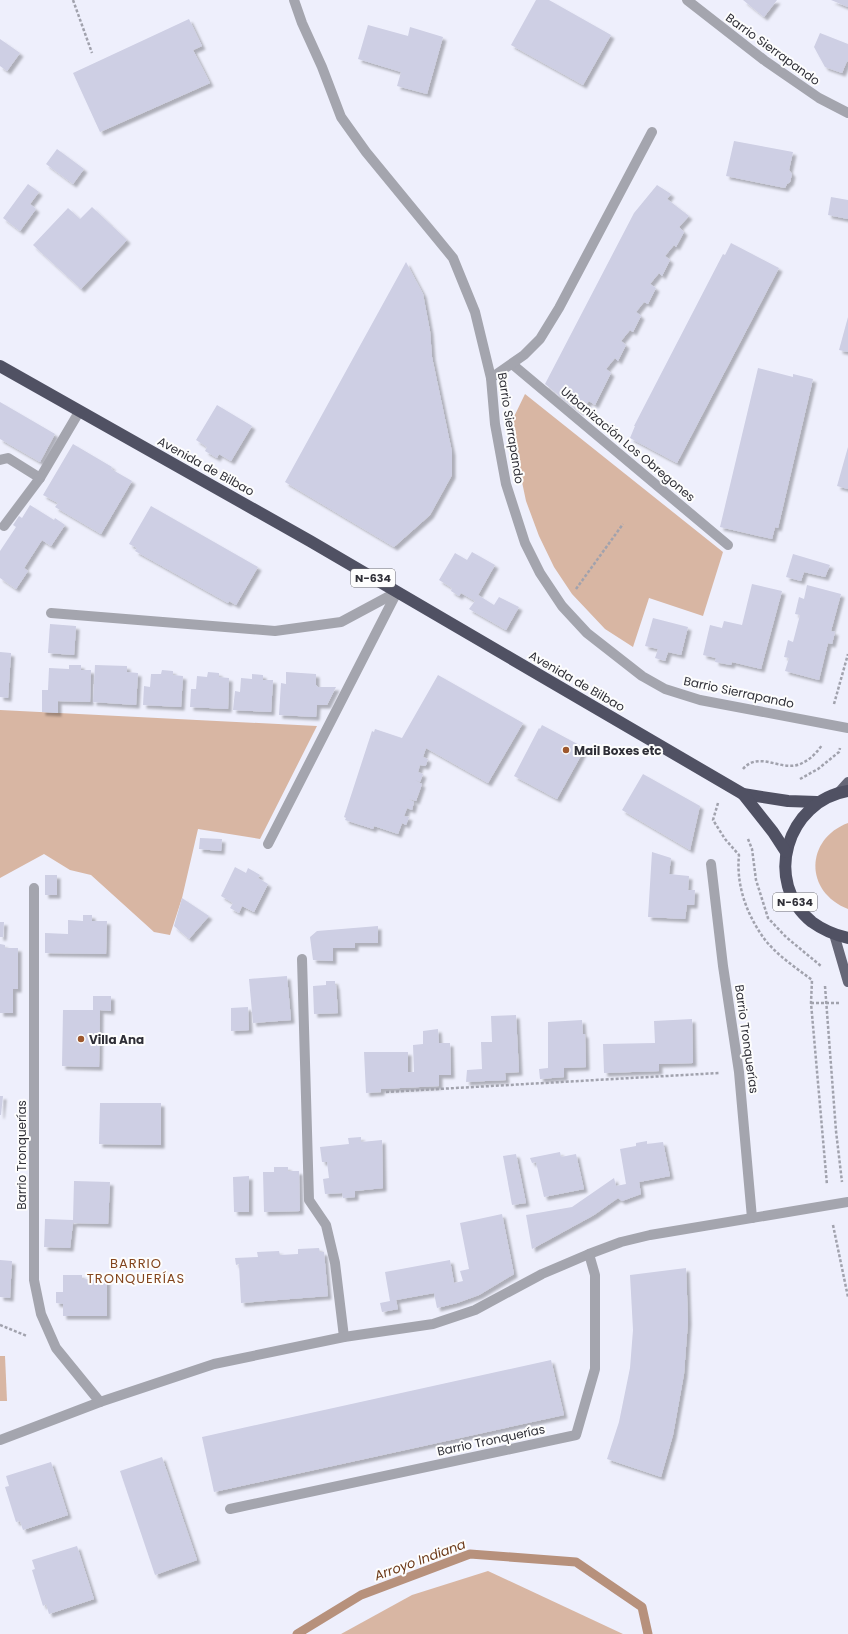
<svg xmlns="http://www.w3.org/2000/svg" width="848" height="1634" viewBox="0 0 848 1634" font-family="Poppins,sans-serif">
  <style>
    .green { fill: #d8b6a3 }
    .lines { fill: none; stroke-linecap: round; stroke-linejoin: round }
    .stream { stroke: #b7917c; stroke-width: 9 }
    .building { fill: #cecfe4; filter: url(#shadow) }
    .path { stroke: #a1a2ad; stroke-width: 2.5; stroke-dasharray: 3 2; stroke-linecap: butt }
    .minor { stroke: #a4a5ae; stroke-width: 10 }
    .major { stroke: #666777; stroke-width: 10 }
    .highway { stroke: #505163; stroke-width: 12 }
    .poi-dot { fill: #9e582d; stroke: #fdfdfd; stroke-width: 1.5 }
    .labels { text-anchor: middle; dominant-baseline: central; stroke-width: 4; stroke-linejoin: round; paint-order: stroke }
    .shield { fill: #fdfdfd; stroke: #6d6d72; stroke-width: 1 }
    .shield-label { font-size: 11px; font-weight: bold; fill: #2f2f37 }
    .street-label { font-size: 12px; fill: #2f2f37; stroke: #fdfdfd }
    .poi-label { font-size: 12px; font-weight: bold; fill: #2f2f37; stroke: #fdfdfd; text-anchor: start }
    .neighbourhood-label { font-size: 13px; letter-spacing: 1px; fill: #83451d; stroke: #fdfdfd }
    .water-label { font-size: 13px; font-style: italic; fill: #6b3817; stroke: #fdfdfd }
  </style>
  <defs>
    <filter id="shadow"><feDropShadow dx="3.5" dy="3.5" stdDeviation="1" flood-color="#0004"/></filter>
  </defs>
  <rect width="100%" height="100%" fill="#eeeffc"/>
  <!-- green -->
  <g class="green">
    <path d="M525,394L723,552L703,616L649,598L633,647L605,629L572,594L554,567L539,536L526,501L510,425Z"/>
    <path d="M0,710L317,726L260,839L198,829L182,898L170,935L154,932L91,875L70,870L44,854L0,878Z"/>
    <path d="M848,823V909C804,892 805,839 848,823Z"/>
    <path d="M0,1356H5L7,1401H0Z"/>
    <path d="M488,1571L623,1634H341L412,1595Z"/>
  </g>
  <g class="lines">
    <!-- stream -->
    <path class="stream" d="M297,1634L361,1595L470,1554L576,1562L642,1607L648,1634"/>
  </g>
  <!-- building -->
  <g class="building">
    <path d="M536,0H549L611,35L583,85L511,45Z"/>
    <path d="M743,0H777L764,17Z"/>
    <path d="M831,0H848V7Z"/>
    <path d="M189,19L202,46L193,50L210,83L100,132L73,73Z"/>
    <path d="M368,25L408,36L410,27L443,37L427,94L397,86L401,72L358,59Z"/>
    <path d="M820,33L848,44V62L847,61L842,73L825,67L814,47Z"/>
    <path d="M0,39L20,53L7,71L0,66Z"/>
    <path d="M734,141L793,152L789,170L792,174L790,182L787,184L785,188L726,176Z"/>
    <path d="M57,149L84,169L73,184L46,164Z"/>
    <path d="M28,184L39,192L30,204L36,209L20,231L3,218Z"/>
    <path d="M657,185L671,194L667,199L689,216L679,227L684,232L676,247L674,245L665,256L670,260L662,276L659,273L650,284L656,288L648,304L644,302L636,312L641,316L633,332L630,330L621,341L626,345L618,361L615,358L606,369L611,373L595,405L589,401L580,412L545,384L634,213Z"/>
    <path d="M831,197L848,200V219L828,215Z"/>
    <path d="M92,207L127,240L81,289L33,245L68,208L80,219Z"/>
    <path d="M731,243L779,268L677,463L630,438L635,426H634L723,254L725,255Z"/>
    <path d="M406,262L423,294L430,331L432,357L452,452V475L430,515L394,547L285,482Z"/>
    <path d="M848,317V352L839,350Z"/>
    <path d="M758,368L793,377V374L813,379L778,528L775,527L772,539L720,527Z"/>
    <path d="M0,402L55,434L40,462L0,439Z"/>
    <path d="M217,405L252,426L231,461L219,454L217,458L205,451L207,447L196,440Z"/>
    <path d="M73,444L112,467L111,469L132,481L101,534L55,507L58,503L43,495Z"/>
    <path d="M848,447V489L837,486Z"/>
    <path d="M30,505L54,520L55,518L65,525L51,546L42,540L24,568L28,571L16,589L0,578V551L16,527L13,525L19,516L22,518Z"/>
    <path d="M151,506L258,567L236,605L229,601L228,603L135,551L137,548L129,544Z"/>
    <path d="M472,552L495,565L478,595L494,605L499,597L519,607L506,630L469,609L475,601L461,593L459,596L451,591L452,588L439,580L455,553L467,560Z"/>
    <path d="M793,554L830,565L825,577L804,572L801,581L786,577Z"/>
    <path d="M752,584L782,591L761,669L732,662L731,665L715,662L716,658L703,655L710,625L722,628L724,621L742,625Z"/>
    <path d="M807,585L841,594L831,631L835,632L832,644L828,643L819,680L785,671L789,658L784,657L788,640L793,642L800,615L795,614L799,597L804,599Z"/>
    <path d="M653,618L688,627L681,655L668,652L665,661L655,658L658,649L645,646Z"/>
    <path d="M50,624L76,626L74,655L48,653Z"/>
    <path d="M0,652L11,653L8,698L0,697Z"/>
    <path d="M69,665H81V670H91L90,702L58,701V713L42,712V690H48L49,668L69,669Z"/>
    <path d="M95,665L127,666V672L138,673L136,705L93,702Z"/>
    <path d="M162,670L173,671V675L183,676L181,707L143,705L144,686L150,687L151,674H161Z"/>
    <path d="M208,672L219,673V677L229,678L228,709L190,707L191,689H196L197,676L207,677Z"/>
    <path d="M286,672L316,674V685L318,687H336L327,705H317L316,717L279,715L281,683L286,684Z"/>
    <path d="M252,674L263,675V680H273L271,712L233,710L235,691L240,692L241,678L252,679Z"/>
    <path d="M438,675L523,723L488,783L426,748L423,757L428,759L426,765L425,766L420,765L418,772L423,774L420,782L415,780L422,784L416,801L409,799L414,802L412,810L407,808L404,816L409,817L406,825L402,823L398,834L374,826L373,829L345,820L346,818L344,817L372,731L374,732L375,729L402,738Z"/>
    <path d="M542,725L583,747L581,751L583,752L557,799L514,776L539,728L540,729Z"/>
    <path d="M643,774L700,806L690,850L622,810Z"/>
    <path d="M200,838L222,839L221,851L199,849Z"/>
    <path d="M652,852L671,858L669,874L689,876L688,890H695L694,905H687L685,919L648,917Z"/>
    <path d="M235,867L246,873L248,868L260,875L258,878L268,884L254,912L242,906L239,913L230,908L233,903L221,896Z"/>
    <rect x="45" y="875" width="12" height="20"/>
    <path d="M182,898L209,916L189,939L174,926Z"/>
    <path d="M83,915H92V921H107L106,954L45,953V933L68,934V920L83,921Z"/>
    <path d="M0,922H4L3,937H0Z"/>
    <path d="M378,926V943H355V948H333V961L313,960L310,937L317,931Z"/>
    <path d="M0,944L5,945V948H18V989H13V1013H0Z"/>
    <path d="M287,976L291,1020L253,1023L249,979Z"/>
    <path d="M326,981H335V985H336L338,1013L314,1014L313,986L326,985Z"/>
    <path d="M93,996H111V1011L100,1010L99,1067L62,1066L63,1010H93Z"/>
    <path d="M248,1007L249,1030L231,1031V1008Z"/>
    <path d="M516,1015L519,1072L505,1073L506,1080L466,1082L467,1070L482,1069L481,1042H492L491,1016Z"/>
    <path d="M692,1019L693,1063L659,1064V1071L604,1073L603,1044L655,1043L654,1021Z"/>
    <path d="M582,1020L583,1034H585L586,1067L564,1068V1077L540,1079L539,1069L548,1068V1022Z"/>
    <path d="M438,1029L439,1043H450L451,1075H439V1086L381,1089V1092L366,1093L364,1052H408V1072H414L413,1045L423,1044V1031Z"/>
    <path d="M0,1096H3L1,1115H0Z"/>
    <path d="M100,1103H161V1145L99,1144Z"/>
    <path d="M361,1137V1142L382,1140L383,1188L355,1191V1197L343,1198L342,1193L325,1194L323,1179L329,1178L327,1162H322L320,1147L349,1144L348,1138Z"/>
    <path d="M647,1141V1144L663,1142L670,1176L639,1182L641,1194L622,1201L618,1198L594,1215L532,1249L526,1215L572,1207L614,1178L616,1186L626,1184L620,1149L636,1146V1143Z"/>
    <path d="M560,1152L561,1157L576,1154L584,1189L544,1197L536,1162L532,1163L530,1158Z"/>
    <path d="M516,1154L526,1203L512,1205L503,1156Z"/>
    <path d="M274,1167H288V1171H299L300,1211L264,1212L263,1172H274Z"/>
    <path d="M249,1176V1212H234L233,1177Z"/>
    <path d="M74,1181L110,1182L108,1224L73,1223L70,1248L44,1247L45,1219L73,1220Z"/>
    <path d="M502,1214L514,1274L479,1295L457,1303L437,1308L434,1293L396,1300L398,1309L382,1312L380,1303L390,1301L385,1272L450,1260L454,1283L463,1281L460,1271L469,1269L460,1223Z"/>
    <path d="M319,1248L320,1252H324L328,1296L241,1303L239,1264L236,1265L235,1258L258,1257L257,1252L279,1251L280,1255L298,1254V1249Z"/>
    <path d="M0,1260L12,1261L10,1298L0,1297Z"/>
    <path d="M686,1268L688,1321L684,1374L673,1435L661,1477L607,1459L619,1422L630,1368L633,1330L630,1275Z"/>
    <path d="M63,1275H82V1279L107,1280V1316H63V1304L56,1303V1292H63Z"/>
    <path d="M551,1360L564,1415L214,1492L202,1437Z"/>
    <path d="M162,1457L197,1560L155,1575L120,1471Z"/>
    <path d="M51,1462L68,1515L23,1530L20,1521L16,1522L5,1487L9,1486L6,1476Z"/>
    <path d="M77,1546L94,1599L49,1614L46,1604L43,1606L32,1570L35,1569L32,1560Z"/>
  </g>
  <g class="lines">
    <!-- path -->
    <g class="path">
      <path d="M73,0L92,53"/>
      <path d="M576,589L623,524"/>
      <path d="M834,704L848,654"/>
      <path d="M743,769C760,749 784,775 804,762C811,759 818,751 822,745"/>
      <path d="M800,779L818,769L839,752L840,748"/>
      <path d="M718,803L713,820L725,839L739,855C736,884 746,913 763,937C775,954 795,967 812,980L811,1003L827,1185"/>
      <path d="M748,839L752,849L756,880L768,918L786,937L821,966"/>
      <path d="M825,986L836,1131L842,1182"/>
      <path d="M811,1003H841"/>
      <path d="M386,1092L719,1073"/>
      <path d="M833,1225L848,1297"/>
      <path d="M0,1325L27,1336"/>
    </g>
    <!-- minor -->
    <g class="minor">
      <path d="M294,0L302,23L322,67L341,117L366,152L453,258L475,312L491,378L495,424L506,484L525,543L540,573L562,606L587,633L642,676L665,689L700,700L848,728"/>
      <path d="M687,0L764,60L819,98L848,113"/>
      <path d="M512,364L728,545"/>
      <path d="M491,378L524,355L540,339L559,308L652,132"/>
      <path d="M0,460L8,458L40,478L79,412"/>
      <path d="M4,526L40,478"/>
      <path d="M51,613L275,631L341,622L397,592"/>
      <path d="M268,844L397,592"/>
      <path d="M711,864L723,966L739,1072L752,1218"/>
      <path d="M34,888V1280L41,1314L56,1348L100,1402"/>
      <path d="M302,959L309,1200L326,1225L335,1263L344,1337"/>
      <path d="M0,1440L100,1402L214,1364L344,1337L433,1324L475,1310L542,1274L589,1254L621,1242L650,1235L848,1202"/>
      <path d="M230,1509L576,1435L595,1369V1275L589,1254"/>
    </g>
    <!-- major -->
    <g class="major">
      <path d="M839,792L848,782"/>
      <path d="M834,934L848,982"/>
    </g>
    <!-- highway -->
    <g class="highway">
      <path d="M0,366L310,541L743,794L788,801L817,802"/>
      <path d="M848,791C787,801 762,882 812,922C823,930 835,935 848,938"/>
      <path d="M743,794L773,832L786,852"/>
    </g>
  </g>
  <!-- markers -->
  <g class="poi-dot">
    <circle cx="566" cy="750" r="4"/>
    <circle cx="81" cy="1039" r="4"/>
  </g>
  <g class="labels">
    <!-- shield labels -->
    <g class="shield">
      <rect x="351" y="569" width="44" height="18" rx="3"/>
      <rect x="773" y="893" width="44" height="18" rx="3"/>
    </g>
    <g class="shield-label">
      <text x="373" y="578">N-634</text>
      <text x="795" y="902">N-634</text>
    </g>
    <!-- street labels -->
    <g class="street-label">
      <text transform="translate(773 49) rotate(36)">Barrio Sierrapando</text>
      <text transform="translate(511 428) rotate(81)">Barrio Sierrapando</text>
      <text transform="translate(628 444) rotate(40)">Urbanización Los Obregones</text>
      <text transform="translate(206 466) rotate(29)">Avenida de Bilbao</text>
      <text transform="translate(577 681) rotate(30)">Avenida de Bilbao</text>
      <text transform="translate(739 692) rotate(12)">Barrio Sierrapando</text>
      <text transform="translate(747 1039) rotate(82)">Barrio Tronquerías</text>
      <text transform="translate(21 1155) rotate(-90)">Barrio Tronquerías</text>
      <text transform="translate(491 1440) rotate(-12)">Barrio Tronquerías</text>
    </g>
    <!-- poi labels -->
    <g class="poi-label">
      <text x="574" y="750">Mail Boxes etc</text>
      <text x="89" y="1039">Villa Ana</text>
    </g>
    <!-- neighbourhood labels -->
    <g class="neighbourhood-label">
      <text x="136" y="1263">BARRIO<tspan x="136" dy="15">TRONQUERÍAS</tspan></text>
    </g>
    <!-- water labels -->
    <g class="water-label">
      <text transform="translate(420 1560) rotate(-20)">Arroyo Indiana</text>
    </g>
  </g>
</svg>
